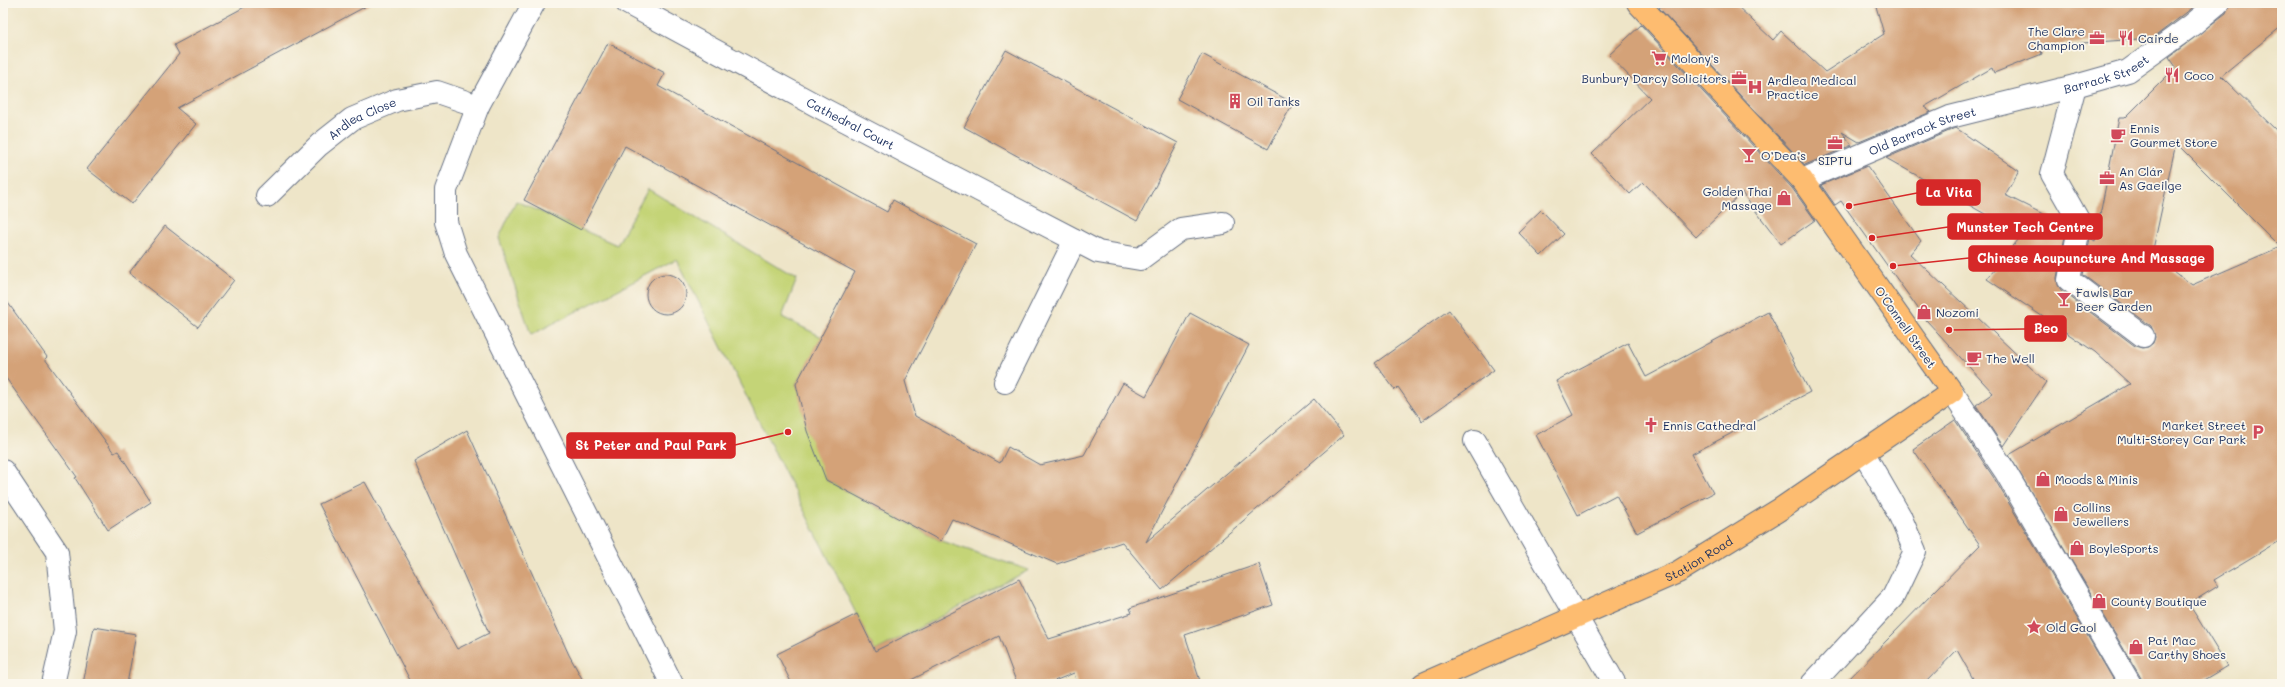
<svg xmlns="http://www.w3.org/2000/svg" width="2285" height="687" viewBox="0 0 2285 687" font-family="Mali,sans-serif">
  <style>
    .green { fill: #c4d477; stroke: #70826a }
    .building { fill: #d4a278; fill-rule: evenodd }
    .lines { fill: none; stroke-linecap: round; stroke-linejoin: round }
    .minor-casing { stroke: #656f83; stroke-width: 24 }
    .major-casing { stroke: #656f83; stroke-width: 24 }
    .minor { stroke: #fff; stroke-width: 22 }
    .major { stroke: #fdbc70; stroke-width: 22 }
    .labels { text-anchor: middle; dominant-baseline: central; stroke-width: 3.5; stroke-linejoin: round; paint-order: stroke }
    .poi-label { font-size: 12px; fill: #1b2f5e; stroke: #fbf7ec; text-anchor: start }
    .street-label { font-size: 12px; fill: #1b2f5e; stroke: #fbf7ec }
    .leader { fill: none; stroke: #d62828; stroke-width: 1.5 }
    .callout-dot { fill: #d62828; stroke: #fbf7ec; stroke-width: 1.5 }
    .callout { fill: #d62828; stroke: #d62828; stroke-width: 1.5 }
    .callout-label { font-size: 13px; text-anchor: middle; font-weight: bold; fill: #fff }
  </style>
  <rect width="100%" height="100%" fill="#fbf7ec"/>
  <filter id="ink" filterUnits="userSpaceOnUse"><feTurbulence type="fractalNoise" baseFrequency=".025" numOctaves="2"/><feDisplacementMap in="SourceGraphic" scale="8" xChannelSelector="R" yChannelSelector="G"/><feConvolveMatrix kernelMatrix="1 2 1 2 8 2 1 2 1" color-interpolation-filters="sRGB"/></filter>
  <filter id="wash" filterUnits="userSpaceOnUse"><feTurbulence type="fractalNoise" baseFrequency=".012" numOctaves="4" result="noise"/><feDisplacementMap in="SourceGraphic" scale="16" xChannelSelector="R" yChannelSelector="G"/><feGaussianBlur stdDeviation="0.9" result="paint"/><feColorMatrix in="noise" values="0 0 0 0 0 0 0 0 0 0 0 0 0 0 0 0 0 1.4 0 .05"/><feComposite in="paint" operator="in"/></filter>
  <g filter="url(#wash)">
    <rect width="100%" height="100%" fill="#eee5c8"/>
    <!-- green -->
    <path class="green" d="M648,189L797,279L782,317L822,337L796,384L826,480L941,541L1029,570L875,651L677,259L531,335L499,238L516,201L617,245Z"/>
    <g id="blocks">
      <!-- building -->
      <g class="building">
        <path d="M252,3H372L177,108L196,124L132,204L87,169L179,54L174,45Z"/>
        <path d="M1665,3H1734L1773,40L1781,31L1825,72L1884,34L1875,3H2199L2153,38L2040,46L2042,54L1994,73L1992,68L1924,107L1931,112L1859,142L1842,132L1852,145L1805,165L1659,8Z"/>
        <path d="M2230,3H2282V26L2221,76L2282,136V539L2214,580L2218,586L2189,604L2227,666L2197,684H2142L2141,678L2009,455L2130,384L2095,352L1987,279L2022,235L1886,158L1956,128L2019,171L2005,195L2067,226L2057,278L2058,285L2061,290L2135,346L2142,348L2148,347L2153,343L2155,337L2151,326L2083,275L2090,238L2095,241L2119,118H2125L2176,67L2169,57L2226,13ZM2176,143L2280,247L2192,285L2152,254Z"/>
        <path d="M1641,25L1792,188L1815,220L1781,244L1742,193L1696,237L1643,182L1630,194L1592,154L1650,98L1609,55Z"/>
        <path d="M608,43L665,73L658,86L887,212L893,200L976,244L905,381L915,416L1000,463L1008,447L1040,465L1084,455L1123,383L1146,396L1190,313L1249,345L1146,542L1314,399L1344,435L1162,590L1122,542L1057,564L952,519L941,541L826,480L807,431L796,384L855,272L625,146L581,230L524,200Z"/>
        <path d="M1006,50L1178,143L1137,221L964,127Z"/>
        <path d="M1202,54L1293,103L1268,149L1177,99Z"/>
        <path d="M1867,166L1921,241L1910,254L2046,382L2003,446L1976,405L1993,393L1927,321L1841,201L1835,205L1821,185Z"/>
        <path d="M1541,210L1564,234L1541,256L1518,232Z"/>
        <path d="M165,226L234,280L198,327L129,273Z"/>
        <circle cx="666" cy="294" r="20"/>
        <path d="M3,296L47,357L45,359L114,453L118,451L151,502L108,530L75,478L77,477L3,374Z"/>
        <path d="M1449,310L1494,370L1422,421L1398,387L1395,390L1375,363Z"/>
        <path d="M1768,312L1810,392L1692,454L1713,493L1637,533L1616,495L1578,515L1536,435L1573,415L1556,381L1628,343L1646,377Z"/>
        <path d="M1955,420L1994,478L2116,684H1976L1957,650L1924,684H1844L1980,545L1913,449Z"/>
        <path d="M467,430L569,655L585,684H412L319,504L365,482L457,649L489,633L414,461Z"/>
        <path d="M1259,564L1273,605L1185,635L1201,684H1077L1074,673L1047,684H1017L999,636L903,684H792L777,654L857,614L875,651L1019,579L1049,639L1132,613L1130,608Z"/>
        <path d="M94,627L136,634L127,684H83Z"/>
      </g>
    </g>
  </g>
  <g filter="url(#ink)">
    <use href="#blocks" fill-opacity="0" stroke="#656f83" stroke-width="1"/>
    <g class="lines">
      <!-- minor casing -->
      <g class="minor-casing">
        <g id="minor">
          <path d="M534,3L478,106L446,190V222L456,254L672,684"/>
          <path id="s1" d="M627,3L823,109L1098,252L1140,259L1181,229L1223,223"/>
          <path d="M2075,86L2052,174L2080,223L2069,280L2143,336"/>
          <path id="s2" d="M1802,180L1950,117L2075,86L2128,71L2192,25L2218,3"/>
          <path id="s3" d="M267,196L319,145L352,119L397,100L437,92L478,106"/>
          <path d="M1005,382L1075,240"/>
          <path d="M1952,392L2005,471L2130,684"/>
          <path d="M1475,441L1615,684"/>
          <path d="M3,471L57,552L65,631L53,684"/>
          <path d="M1812,684L1893,597L1915,551L1900,516L1863,452"/>
        </g>
      </g>
      <!-- major casing -->
      <g class="major-casing">
        <g id="major">
          <path id="s4" d="M1423,684L1678,572L1782,508L1952,392L1802,180L1638,3"/>
        </g>
      </g>
      <!-- minor -->
      <use href="#minor" class="minor"/>
      <!-- major -->
      <use href="#major" class="major"/>
    </g>
  </g>
  <!-- icons -->
  <defs>
    <g id="office-bare" transform="scale(1.2)"><path d="M-6-3h4V-5.5h4V-3h4V5H-6ZM-1-4.5V-3h2v-1.5ZM-6 0V1H6V0Z" fill="#d1495b" stroke="#fbf7ec" stroke-width="2.5" paint-order="stroke"/></g>
    <g id="restaurant-bare" transform="scale(1.2)"><path d="M-5-6h1v4h1v-4h1v4h1v-4h1v5L-1.5 .5V6h-2V.5L-5-1ZM5-6V6H3V1.5H1.5Q1.5-4 5-6Z" fill="#d1495b" stroke="#fbf7ec" stroke-width="2.5" paint-order="stroke"/></g>
    <g id="supermarket-bare" transform="scale(1.2)"><path d="M-6-5.5h2.5l.6 2H6L4.5 2H-2.5L-4.4-4H-6ZM-1.5 3.2a1.3 1.3 0 1 0 .1 0ZM3 3.2a1.3 1.3 0 1 0 .1 0Z" fill="#d1495b" stroke="#fbf7ec" stroke-width="2.5" paint-order="stroke"/></g>
    <g id="hospital-bare" transform="scale(1.2)"><path d="M-5-5h3v3.5h4V-5h3V5h-3V1.5h-4V5h-3Z" fill="#d1495b" stroke="#fbf7ec" stroke-width="2.5" paint-order="stroke"/></g>
    <g id="building-bare" transform="scale(1.2)"><path d="M-4-6H4V6H1V3H-1V6H-4ZM-2.5-4.3h1.7v1.8h-1.7ZM.8-4.3h1.7v1.8H.8ZM-2.5-1h1.7V.8h-1.7ZM.8-1h1.7V.8H.8Z" fill="#d1495b" stroke="#fbf7ec" stroke-width="2.5" paint-order="stroke"/></g>
    <g id="cafe-bare" transform="scale(1.2)"><path d="M-5.5-4.5H6V0H3Q3 3.5 0 3.5H-2.5Q-5.5 3.5-5.5 0ZM3-3.2v2h1.7v-2ZM-6 4.5H4V6H-6Z" fill="#d1495b" stroke="#fbf7ec" stroke-width="2.5" paint-order="stroke"/></g>
    <g id="bar-bare" transform="scale(1.2)"><path d="M-6-5H6L.8 .8V4.5H3.5V6h-7V4.5H-.8V.8Z" fill="#d1495b" stroke="#fbf7ec" stroke-width="2.5" paint-order="stroke"/></g>
    <g id="shop-bare" transform="scale(1.2)"><path d="M-5-2.5h2.3a2.7 3.5 0 0 1 5.4 0H5L5.5 6h-11ZM-1.5-2.5h3a1.5 2.3 0 0 0-3 0Z" fill="#d1495b" stroke="#fbf7ec" stroke-width="2.5" paint-order="stroke"/></g>
    <g id="church-bare" transform="scale(1.2)"><path d="M-1.2-6h2.4v3.5h3.3v2.4h-3.3V6h-2.4V-.1h-3.3v-2.4h3.3Z" fill="#d1495b" stroke="#fbf7ec" stroke-width="2.5" paint-order="stroke"/></g>
    <g id="parking-bare" transform="scale(1.2)"><path d="M-3.5-5.5H1a3.5 3.5 0 0 1 0 7H-1V5.5H-3.5ZM-1-3.4V-.6H.8a1.4 1.4 0 0 0 0-2.8Z" fill="#d1495b" stroke="#fbf7ec" stroke-width="2.5" paint-order="stroke"/></g>
    <g id="sight-bare" transform="scale(1.2)"><path d="M0-6L1.8-2.2L6-1.7L2.9 1.2L3.7 5.4L0 3.3L-3.7 5.4L-2.9 1.2L-6-1.7L-1.8-2.2Z" fill="#d1495b" stroke="#fbf7ec" stroke-width="2.5" paint-order="stroke"/></g>
  </defs>
  <g fill-rule="evenodd">
    <use href="#office-bare" x="2097" y="38"/>
    <use href="#restaurant-bare" x="2126" y="38"/>
    <use href="#supermarket-bare" x="1659" y="58"/>
    <use href="#restaurant-bare" x="2172" y="75"/>
    <use href="#office-bare" x="1739" y="78"/>
    <use href="#hospital-bare" x="1755" y="87"/>
    <use href="#building-bare" x="1235" y="101"/>
    <use href="#cafe-bare" x="2118" y="135"/>
    <use href="#office-bare" x="1835" y="143"/>
    <use href="#bar-bare" x="1749" y="155"/>
    <use href="#office-bare" x="2107" y="178"/>
    <use href="#shop-bare" x="1784" y="198"/>
    <use href="#bar-bare" x="2064" y="299"/>
    <use href="#shop-bare" x="1924" y="312"/>
    <use href="#cafe-bare" x="1974" y="358"/>
    <use href="#church-bare" x="1651" y="425"/>
    <use href="#parking-bare" x="2258" y="432"/>
    <use href="#shop-bare" x="2043" y="479"/>
    <use href="#shop-bare" x="2061" y="514"/>
    <use href="#shop-bare" x="2077" y="548"/>
    <use href="#shop-bare" x="2099" y="601"/>
    <use href="#sight-bare" x="2034" y="627"/>
    <use href="#shop-bare" x="2136" y="647"/>
  </g>
  <g class="labels">
    <!-- poi labels -->
    <g class="poi-label">
      <text x="2085" y="31" text-anchor="end">The Clare<tspan x="2085" dy="14">Champion</tspan></text>
      <text x="2138" y="38">Cairde</text>
      <text x="1671" y="58">Molony's</text>
      <text x="2184" y="75">Coco</text>
      <text x="1727" y="78" text-anchor="end">Bunbury Darcy Solicitors</text>
      <text x="1767" y="80">Ardlea Medical<tspan x="1767" dy="14">Practice</tspan></text>
      <text x="1247" y="101">Oil Tanks</text>
      <text x="2130" y="128">Ennis<tspan x="2130" dy="14">Gourmet Store</tspan></text>
      <text x="1761" y="155">O’Dea’s</text>
      <text x="1835" y="160" text-anchor="middle">SIPTU</text>
      <text x="2119" y="171">An Clár<tspan x="2119" dy="14">As Gaeilge</tspan></text>
      <text x="1772" y="191" text-anchor="end">Golden Thai<tspan x="1772" dy="14">Massage</tspan></text>
      <text x="2076" y="292">Fawls Bar<tspan x="2076" dy="14">Beer Garden</tspan></text>
      <text x="1936" y="312">Nozomi</text>
      <text x="1986" y="358">The Well</text>
      <text x="1663" y="425">Ennis Cathedral</text>
      <text x="2246" y="425" text-anchor="end">Market Street<tspan x="2246" dy="14">Multi-Storey Car Park</tspan></text>
      <text x="2055" y="479">Moods &amp; Minis</text>
      <text x="2073" y="507">Collins<tspan x="2073" dy="14">Jewellers</tspan></text>
      <text x="2089" y="548">BoyleSports</text>
      <text x="2111" y="601">County Boutique</text>
      <text x="2046" y="627">Old Gaol</text>
      <text x="2148" y="640">Pat Mac<tspan x="2148" dy="14">Carthy Shoes</tspan></text>
    </g>
    <!-- street labels -->
    <g class="street-label">
      <text stroke="none"><textPath href="#s2" startOffset="323">Barrack Street</textPath></text>
      <text stroke="none"><textPath href="#s3" startOffset="124">Ardlea Close</textPath></text>
      <text stroke="none"><textPath href="#s1" startOffset="254">Cathedral Court</textPath></text>
      <text stroke="none"><textPath href="#s2" startOffset="130">Old Barrack Street</textPath></text>
      <text transform="translate(1906 327) rotate(55)">O'Connell Street</text>
      <text stroke="none"><textPath href="#s4" startOffset="303">Station Road</textPath></text>
    </g>
  </g>
  <!-- callouts -->
  <path class="leader" d="M1849 206L1917 193M1872 238L1948 227M1893 266L1969 258M1949 330L2025 329M788 432L735 445"/>
  <g class="callout-dot">
    <circle cx="1849" cy="206" r="4"/>
    <circle cx="1872" cy="238" r="4"/>
    <circle cx="1893" cy="266" r="4"/>
    <circle cx="1949" cy="330" r="4"/>
    <circle cx="788" cy="432" r="4"/>
  </g>
  <g class="callout">
    <rect x="1917" y="180" width="63" height="25" rx="4"/>
    <rect x="1948" y="214" width="154" height="25" rx="4"/>
    <rect x="1969" y="246" width="244" height="25" rx="4"/>
    <rect x="2025" y="316" width="41" height="25" rx="4"/>
    <rect x="567" y="433" width="168" height="25" rx="4"/>
  </g>
  <g class="callout-label">
    <text x="1949" y="197">La Vita</text>
    <text x="2025" y="232">Munster Tech Centre</text>
    <text x="2091" y="263">Chinese Acupuncture And Massage</text>
    <text x="2046" y="333">Beo</text>
    <text x="651" y="450">St Peter and Paul Park</text>
  </g>
  <!-- margin -->
  <rect width="2285" height="687" fill="none" stroke="#fbf7ec" stroke-width="16"/>
</svg>
